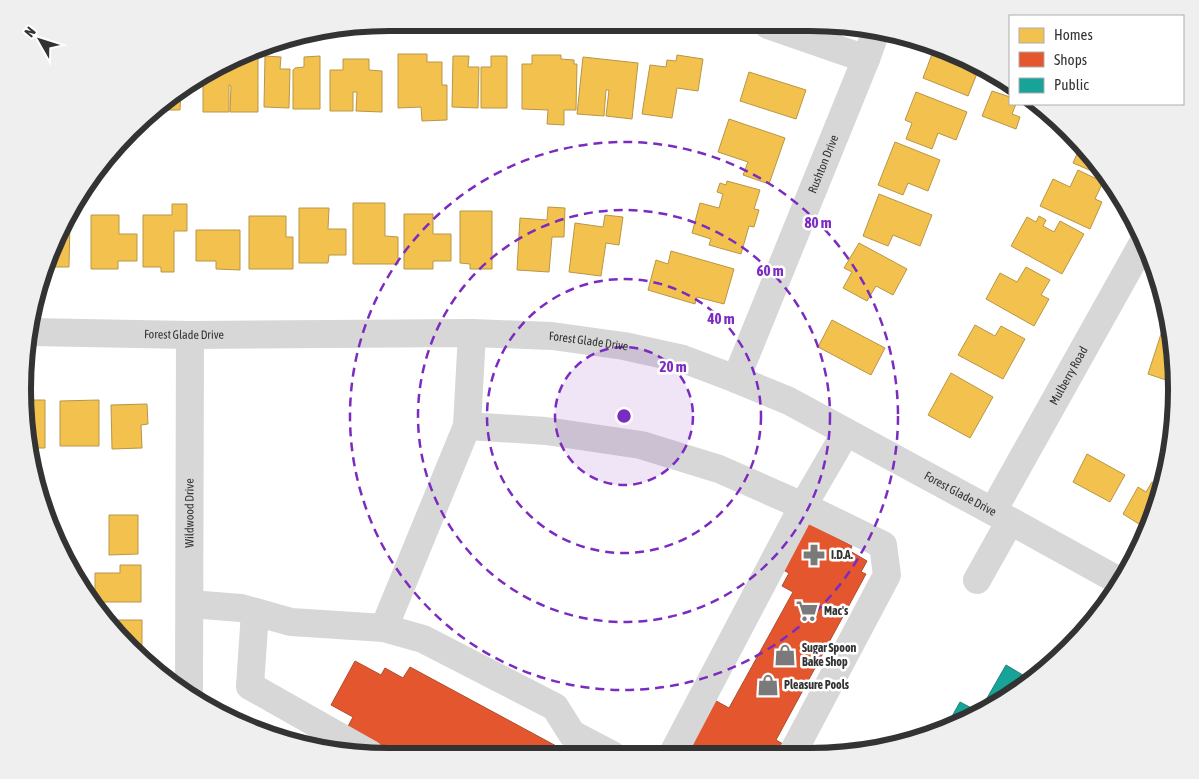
<svg xmlns="http://www.w3.org/2000/svg" width="1199" height="779" viewBox="0 0 1199 779" font-family="'Asap Condensed',sans-serif">
  <style>
    .homes { fill: #f2c14e; stroke: #b99646 }
    .shops { fill: #e4572e; stroke: #af4c30 }
    .public { fill: #17a398; stroke: #1f817a }
    .lines { fill: none; stroke-linecap: round; stroke-linejoin: round }
    .minor { stroke: #d7d7d7; stroke-width: 28 }
    .ring { fill: none; stroke: #7b2cbf; stroke-width: 2.5; stroke-dasharray: 9 6 }
    .labels { text-anchor: middle; dominant-baseline: central; stroke-width: 5; stroke-linejoin: round; paint-order: stroke }
    .street-label { font-size: 12px; fill: #333; stroke: #fff }
    .poi-label { font-size: 12px; font-weight: bold; fill: #333; stroke: #fff; text-anchor: start }
    .rim { fill: none; stroke: #333; stroke-width: 6 }
    .centre { fill: #7b2cbf; stroke: #fff; stroke-width: 2.5 }
    .ring-label { font-size: 15px; text-anchor: middle; font-weight: bold; fill: #7b2cbf; stroke: #fff; stroke-width: 5; stroke-linejoin: round; paint-order: stroke }
  </style>
  <rect width="100%" height="100%" fill="#fff"/>
  <!-- homes -->
  <g class="homes">
    <path d="M934,49L963,58L980,66L968,96L923,78Z"/>
    <path d="M247,54H258V112H230L231,86L229,85V112H203V76Z"/>
    <path d="M398,54H427V62H442V85H447V120L422,121L421,107L398,108Z"/>
    <path d="M532,55H561V59L574,60V64H577L576,110H564V125L547,124L548,110L522,109V64H532Z"/>
    <path d="M677,55L703,59L698,91L677,88L672,118L642,114L650,65L666,67L667,60L676,61Z"/>
    <path d="M265,56L281,57L280,69H290L289,108L264,107Z"/>
    <path d="M320,56V109H293V70L295,68L304,67V57Z"/>
    <path d="M453,56H469L468,67H479L478,108L452,107Z"/>
    <path d="M491,56H507V108H481V67H491Z"/>
    <path d="M583,57L638,63L632,119L606,116L609,90H606L604,116L577,114Z"/>
    <path d="M343,59H369V70L382,71V112L356,111L357,92H353V111H330V70H343Z"/>
    <path d="M749,72L806,90L796,119L740,101Z"/>
    <path d="M181,89L180,110H158Z"/>
    <path d="M992,91L1010,97V104H1016L1012,114L1020,117L1016,129L982,116Z"/>
    <path d="M916,92L967,112L956,140L938,133L932,149L906,139L912,123L905,120Z"/>
    <path d="M729,119L785,138L769,184L743,175L748,162L718,152Z"/>
    <path d="M895,142L940,160L928,191L908,183L903,195L878,185Z"/>
    <path d="M1081,145L1100,166L1108,178L1073,163Z"/>
    <path d="M1078,170L1103,182L1095,199L1102,202L1090,229L1040,206L1053,179L1070,187Z"/>
    <path d="M727,181L760,190L754,209L759,210L754,227L749,226L741,254L709,245L711,239L692,233L700,203L719,208L723,194L717,192L720,183L726,185Z"/>
    <path d="M879,194L932,215L920,246L893,235L888,246L863,236Z"/>
    <path d="M353,203H385V236L398,237V264H353Z"/>
    <path d="M172,204H187V231H174V272H161V267H143V215H172Z"/>
    <path d="M548,207L565,208L564,237H552L549,272L517,270L520,218L547,220Z"/>
    <path d="M299,208H329L328,229H346V255H329L328,263H299Z"/>
    <path d="M460,211H492V269H470V264L460,263Z"/>
    <path d="M404,214H433V234H451V261H433V269H404Z"/>
    <path d="M91,215H119V234H137V261H118V269H91Z"/>
    <path d="M605,215L623,217L619,245L606,243L601,276L569,272L575,223L603,227Z"/>
    <path d="M249,216H286V237H293V269H249Z"/>
    <path d="M1039,216L1046,220L1043,226L1054,232L1060,221L1084,234L1062,274L1011,246L1027,217L1036,222Z"/>
    <path d="M70,220L69,267H54V262H47Z"/>
    <path d="M196,230H240V270L216,269V261H196Z"/>
    <path d="M859,243L907,269L893,295L876,286L867,301L843,288L852,272L844,268Z"/>
    <path d="M671,251L734,269L724,304L697,297L695,304L648,290L656,260L668,264Z"/>
    <path d="M1026,267L1050,280L1041,295L1049,299L1034,326L986,299L1000,273L1017,282Z"/>
    <path d="M832,320L885,348L871,375L818,347Z"/>
    <path d="M975,325L995,336L1001,326L1025,339L1003,379L958,355Z"/>
    <path d="M1162,331L1170,333L1176,365L1175,383L1148,374Z"/>
    <path d="M951,373L993,397L970,438L928,415Z"/>
    <path d="M27,400H45V448H31Z"/>
    <path d="M99,400V446H60V401Z"/>
    <path d="M147,404L148,424L141,425L142,448L112,449L111,405Z"/>
    <path d="M1087,454L1125,475L1110,502L1073,482Z"/>
    <path d="M1152,482L1162,487L1157,507L1147,529L1123,514L1138,487L1146,492Z"/>
    <path d="M109,515H138V554L109,555Z"/>
    <path d="M120,565H141V602H95V573H120Z"/>
    <path d="M108,620H142V657H140Z"/>
  </g>
  <!-- shops -->
  <g class="shops">
    <path d="M805,521L852,546L850,551L867,561L861,572L866,574L776,740L783,744L776,755H677L709,697L729,708L793,592L782,586L789,573L779,568Z"/>
    <path d="M355,661L381,675L385,668L403,678L410,667L571,754H384L345,732L353,717L331,705Z"/>
  </g>
  <!-- public -->
  <path class="public" d="M1006,665L1033,681L972,719L945,729L960,702L979,712Z"/>
  <g class="lines">
    <!-- minor -->
    <g class="minor">
      <path d="M768,25L866,59"/>
      <path id="s1" d="M30,332L190,335L472,333L552,336L624,346L683,359L736,379L789,401L1016,524L1121,582"/>
      <path id="s2" d="M736,379L866,59L876,31"/>
      <path d="M467,426L546,431L641,445L719,469L803,506L883,545L887,575L791,756"/>
      <path id="s3" d="M993,511L1144,241"/>
      <path d="M977,580L1010,521"/>
      <path d="M190,604L241,608L291,622L384,628L423,639L555,707L572,734L612,755"/>
      <path d="M255,612L250,686L370,754"/>
      <path d="M384,628L467,426L472,333"/>
      <path id="s4" d="M189,691L190,335"/>
      <path d="M672,755L803,506L846,432"/>
    </g>
  </g>
  <!-- distance rings -->
  <circle cx="624" cy="416" r="69" fill="#7b2cbf" fill-opacity=".12"/>
  <g class="ring">
    <circle cx="624" cy="416" r="69"/>
    <circle cx="624" cy="416" r="137"/>
    <circle cx="624" cy="416" r="206"/>
    <circle cx="624" cy="416" r="274"/>
  </g>
  <!-- icons -->
  <defs>
    <g id="pharmacy-bare" transform="scale(1.725)"><path d="M-2-6h4v4h4v4h-4v4h-4v-4h-4v-4h4Z" fill="#7a7a7a" stroke="#fff" stroke-width="2.5" paint-order="stroke"/></g>
    <g id="supermarket-bare" transform="scale(1.725)"><path d="M-6-5.5h2.5l.6 2H6L4.5 2H-2.5L-4.4-4H-6ZM-1.5 3.2a1.3 1.3 0 1 0 .1 0ZM3 3.2a1.3 1.3 0 1 0 .1 0Z" fill="#7a7a7a" stroke="#fff" stroke-width="2.5" paint-order="stroke"/></g>
    <g id="shop-bare" transform="scale(1.725)"><path d="M-5-2.5h2.3a2.7 3.5 0 0 1 5.4 0H5L5.5 6h-11ZM-1.5-2.5h3a1.5 2.3 0 0 0-3 0Z" fill="#7a7a7a" stroke="#fff" stroke-width="2.5" paint-order="stroke"/></g>
  </defs>
  <g fill-rule="evenodd">
    <use href="#pharmacy-bare" x="814" y="555"/>
    <use href="#supermarket-bare" x="807" y="611"/>
    <use href="#shop-bare" x="785" y="655"/>
    <use href="#shop-bare" x="768" y="685"/>
  </g>
  <g class="labels">
    <!-- street labels -->
    <g class="street-label">
      <text stroke="none"><textPath href="#s2" startOffset="232">Rushton Drive</textPath></text>
      <text stroke="none"><textPath href="#s1" startOffset="154">Forest Glade Drive</textPath></text>
      <text stroke="none"><textPath href="#s1" startOffset="559">Forest Glade Drive</textPath></text>
      <text stroke="none"><textPath href="#s3" startOffset="155">Mulberry Road</textPath></text>
      <text stroke="none"><textPath href="#s1" startOffset="964">Forest Glade Drive</textPath></text>
      <text stroke="none"><textPath href="#s4" startOffset="178">Wildwood Drive</textPath></text>
    </g>
    <!-- poi labels -->
    <g class="poi-label">
      <text x="831" y="555">I.D.A.</text>
      <text x="824" y="611">Mac's</text>
      <text x="802" y="648">Sugar Spoon<tspan x="802" dy="14">Bake Shop</tspan></text>
      <text x="784" y="685">Pleasure Pools</text>
    </g>
  </g>
  <!-- crop -->
  <path d="M0 0H1199V779H0ZM389 31H810A358 358 0 0 1 1168 389V390A358 358 0 0 1 810 748H389A358 358 0 0 1 31 390V389A358 358 0 0 1 389 31Z" fill="#efefef" fill-rule="evenodd"/>
  <path class="rim" d="M389 31H810A358 358 0 0 1 1168 389V390A358 358 0 0 1 810 748H389A358 358 0 0 1 31 390V389A358 358 0 0 1 389 31Z"/>
  <circle cx="624" cy="416" r="8" class="centre"/>
  <g class="ring-label">
    <text x="818" y="228">80 m</text>
    <text x="770" y="276">60 m</text>
    <text x="721" y="324">40 m</text>
    <text x="673" y="372">20 m</text>
  </g>
  <!-- legend -->
  <rect x="1009" y="15" width="175" height="90" fill="#ffffff" stroke="#adadad"/>
  <rect x="1019" y="28" width="25" height="15" fill="#f2c14e" stroke="#adadad"/>
  <text x="1054" y="40" font-size="15" fill="#333333">Homes</text>
  <rect x="1019" y="52" width="25" height="15" fill="#e4572e" stroke="#adadad"/>
  <text x="1054" y="65" font-size="15" fill="#333333">Shops</text>
  <rect x="1019" y="78" width="25" height="15" fill="#17a398" stroke="#adadad"/>
  <text x="1054" y="90" font-size="15" fill="#333333">Public</text>
  <!-- north arrow -->
  <g transform="translate(40 40) rotate(309)" stroke="#ffffff" stroke-width="4" paint-order="stroke">
  <path d="M0-4L9 19L0 12L-9 19Z" fill="#333333"/>
  <text y="-8" font-size="14" font-weight="bold" text-anchor="middle" fill="#333333">N</text>
  </g>
</svg>
